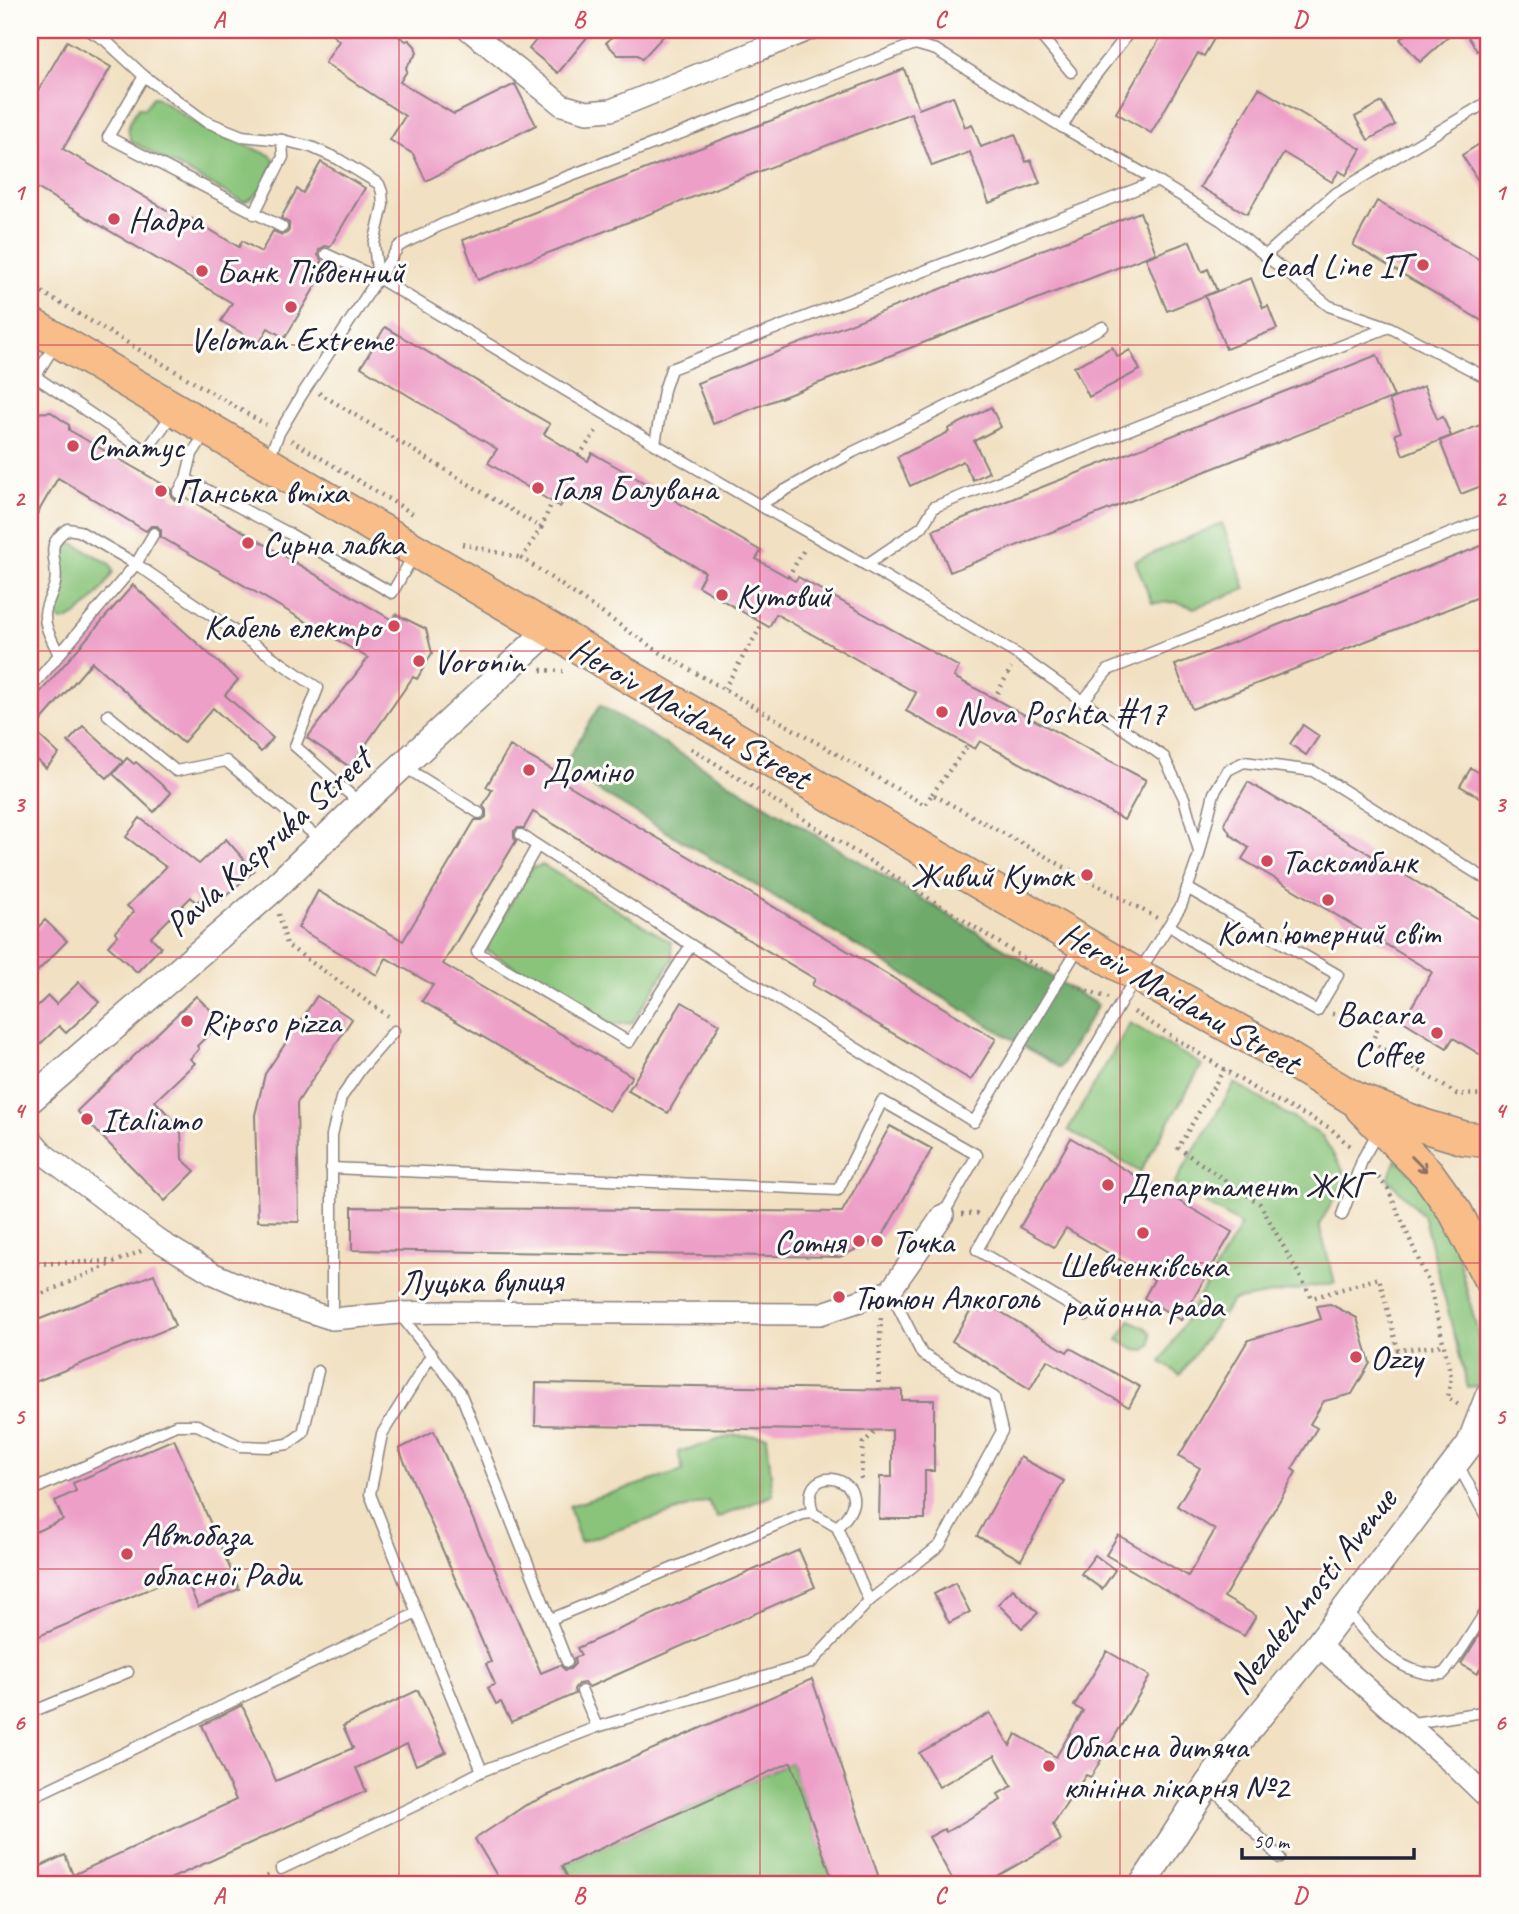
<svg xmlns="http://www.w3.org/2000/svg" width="1519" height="1914" viewBox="0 0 1519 1914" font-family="Caveat,sans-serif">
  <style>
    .green { fill: #89c47a; stroke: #56735a; stroke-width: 2 }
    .forest { fill: #6eaa6a; stroke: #486652; stroke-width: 2 }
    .building { fill: #ed9fc7 }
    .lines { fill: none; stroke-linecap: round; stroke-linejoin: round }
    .service-casing { stroke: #8a817e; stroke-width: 13 }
    .minor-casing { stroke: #8a817e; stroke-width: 24 }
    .tertiary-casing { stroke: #8a817e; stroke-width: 29 }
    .primary-casing { stroke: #8a817e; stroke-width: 36 }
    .path { stroke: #8a817e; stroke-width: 4.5; stroke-dasharray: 2 5; stroke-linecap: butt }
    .service { stroke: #fff; stroke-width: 10 }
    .minor { stroke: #fff; stroke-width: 21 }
    .tertiary { stroke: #fff; stroke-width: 26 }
    .primary { stroke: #f8bd88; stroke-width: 33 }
    .oneway { stroke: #8d7062 }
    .grid { fill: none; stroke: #d1495b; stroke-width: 2; stroke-opacity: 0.55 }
    .poi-dot { fill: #d1495b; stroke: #fdfcf7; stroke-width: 2.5 }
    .labels { text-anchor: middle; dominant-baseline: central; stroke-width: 6; stroke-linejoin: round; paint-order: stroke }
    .poi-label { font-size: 35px; fill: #22223b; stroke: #fdfcf7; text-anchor: start }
    .street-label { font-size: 35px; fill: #22223b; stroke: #fdfcf7 }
    .neatline { fill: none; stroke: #d1495b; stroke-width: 2.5 }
    .grid-label { font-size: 23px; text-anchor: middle; font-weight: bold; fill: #d1495b }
  </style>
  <rect width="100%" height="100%" fill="#fdfcf7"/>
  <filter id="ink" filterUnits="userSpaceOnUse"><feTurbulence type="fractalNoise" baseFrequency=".0143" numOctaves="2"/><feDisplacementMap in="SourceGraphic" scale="14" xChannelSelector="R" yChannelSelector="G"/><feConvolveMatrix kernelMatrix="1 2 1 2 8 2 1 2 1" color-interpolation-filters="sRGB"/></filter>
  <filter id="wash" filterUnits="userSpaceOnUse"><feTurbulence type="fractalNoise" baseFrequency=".00686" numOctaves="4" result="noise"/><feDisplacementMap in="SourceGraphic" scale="28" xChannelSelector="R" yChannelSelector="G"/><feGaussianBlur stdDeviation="1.57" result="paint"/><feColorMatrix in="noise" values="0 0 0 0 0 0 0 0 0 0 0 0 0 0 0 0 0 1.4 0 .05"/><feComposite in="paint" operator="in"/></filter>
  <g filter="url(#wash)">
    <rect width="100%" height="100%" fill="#f1e0c1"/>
    <!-- green -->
    <g class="green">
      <path d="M153,97H156L205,129L270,155L274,159V163C267,179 261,197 243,202L132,142C124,127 131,119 139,107L144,109Z"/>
      <path d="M1222,523L1246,589L1194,608L1177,602L1152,603L1135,561Z"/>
      <path d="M70,543L75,544L110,564L113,572C104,589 80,619 61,621L56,615C59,608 64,601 65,593C68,574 51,558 70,543Z"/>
      <path d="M543,865L671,942L673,959L632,1023L613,1025L485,949L531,868Z"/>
      <path d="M1130,1023L1202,1065L1140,1172L1068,1130Z"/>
      <path d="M1235,1083L1322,1136L1347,1177L1319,1225L1335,1283L1232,1301L1180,1375L1161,1362L1241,1225L1174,1184Z"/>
      <path d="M1396,1159L1445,1205L1489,1377V1384L1468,1388L1423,1215L1388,1179Z"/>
      <path d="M1130,1320L1146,1328L1151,1333V1344L1146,1350L1135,1349L1118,1340Z"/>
      <path d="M734,1435L767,1436L773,1495L717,1518L708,1501L580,1542L569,1506L683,1471L678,1452Z"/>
      <path d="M791,1762L833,1880L825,1884H571L562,1866Z"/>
    </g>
    <!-- forest -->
    <path class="forest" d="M600,705L1098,1005L1060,1068L562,769Z"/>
    <g id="blocks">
      <!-- building -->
      <g class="building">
        <path d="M327,30H389L406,41L409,40L415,46L417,53L406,67L407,71L400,82L454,114L515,84L536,125L426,181L413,154L390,140L405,116L325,63L339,41Z"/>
        <path d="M544,30H593L558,73L529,49Z"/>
        <path d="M618,30H669L642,59L638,55H618L606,43Z"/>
        <path d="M1174,30H1219L1204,56L1198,53L1151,133L1116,113L1162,35L1169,39Z"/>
        <path d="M1411,30H1456L1420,62L1400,39Z"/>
        <path d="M1464,30H1489V43L1477,51Z"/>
        <path d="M67,41L111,67L63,149L184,220L190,222L192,219L239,247L242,241L261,252L273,231L282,235L287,233L289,230V223L281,218L297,189L303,193L321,162L365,188L330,247L325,246L319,250L318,255L322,261L311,282L316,285L285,338L268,328L259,343L221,321L232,303L30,184V105Z"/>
        <path d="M904,69L919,109L953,96L965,127L972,124L981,147L1015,134L1026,162L1031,160L1040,183L989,203L970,152L932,166L911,113L478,280L463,240Z"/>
        <path d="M1259,88L1361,149L1346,175L1339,171L1332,182L1284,153L1247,214L1200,187Z"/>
        <path d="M1382,102L1395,125L1368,140L1355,117Z"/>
        <path d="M1489,138V198L1462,155Z"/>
        <path d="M1377,201L1489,265V325L1353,245Z"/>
        <path d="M1140,212L1156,253L713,424L697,383Z"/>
        <path d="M1190,241L1202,272L1208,269L1217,291L1167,311L1146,258Z"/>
        <path d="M1251,278L1263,308L1268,306L1277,329L1226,349L1205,296Z"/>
        <path d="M385,327L550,424L544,434L588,461L592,453L626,472L761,551L756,559L795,581L798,577L959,667L954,677L1146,780L1124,820L980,741L975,749L906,711L916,693L776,614L769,627L698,586L705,572L568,494L560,507L488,463L497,449L361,367Z"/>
        <path d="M1112,347L1118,357L1130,350L1140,370L1089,397L1074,367Z"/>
        <path d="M1377,355L1394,397L950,572L933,530Z"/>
        <path d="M1424,386L1437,419L1443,417L1451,436L1403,455L1395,434L1401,432L1389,400Z"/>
        <path d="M991,407L1001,427L974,441L989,472L973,480L963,461L910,486L897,457L949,432L948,429Z"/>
        <path d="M51,412L69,425V430L171,489V496L175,500H181L185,497L392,620L396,614L426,629L432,653L417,679L413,677L350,767L307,738L368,658L161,537V530L157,526H151L146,531L58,478L30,526V413Z"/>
        <path d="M1485,423L1489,434V483L1461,494L1440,441Z"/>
        <path d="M1489,543V593L1192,709L1175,665Z"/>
        <path d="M133,585L238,680L225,695L273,738L261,752L213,708L183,743L92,662L33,730L59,754L46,768L30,753V704Z"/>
        <path d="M1303,725L1319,736L1306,755L1290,744Z"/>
        <path d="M83,726L123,762L107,778L68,742Z"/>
        <path d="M510,746L558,773L555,777L996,1039L971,1080L812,985L815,979L533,812L524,828H518L514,831V838L516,841L443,964L632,1076L609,1111L422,1001L433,985L386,958L377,975L298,928L318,891L403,941L475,820H482L486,817V810L483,806L492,790L486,787Z"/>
        <path d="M127,758L134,764L136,762L171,793L154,812L113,774Z"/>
        <path d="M1471,768L1489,778V783L1481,798L1460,786Z"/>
        <path d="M1248,782L1489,925V1060L1453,1038L1447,1048L1403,1021L1432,972L1242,859L1249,848L1231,835L1225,825V821Z"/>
        <path d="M140,818L199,864L226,839L254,871L218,903L208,892L196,903L191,897L151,937L161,947L137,972L108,946L118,935L115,932L134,912L127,906L166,867L126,837Z"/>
        <path d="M45,920L67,941L30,979V936Z"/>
        <path d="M79,982L99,1002L66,1033L59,1026L30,1054V1013L48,996L56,1004Z"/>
        <path d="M196,996L220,1019L212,1027L214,1029L197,1046L199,1049L190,1059L195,1063L155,1101L181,1128L182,1159L195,1171L165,1201L77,1111Z"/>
        <path d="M317,996L352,1019L297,1103L299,1222L258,1221L255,1115L265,1074Z"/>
        <path d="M682,1002L720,1024L668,1113L628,1091Z"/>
        <path d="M890,1126L932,1149L882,1237L840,1257L352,1250V1207L842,1212Z"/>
        <path d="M1071,1138L1232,1232L1181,1320L1144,1298L1154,1280L1066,1228L1054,1247L1020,1227Z"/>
        <path d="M154,1274L175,1326L30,1384V1323Z"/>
        <path d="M978,1298L1067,1352L1070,1348L1140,1387L1129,1407L1047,1360L1030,1389L952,1341Z"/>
        <path d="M1330,1304L1357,1318L1370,1363L1352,1394L1324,1401L1310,1424L1317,1428L1292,1469L1296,1472L1224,1597L1256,1616L1244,1636L1106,1555L1118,1535L1188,1576L1215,1530L1177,1506L1200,1468L1179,1456L1248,1340L1321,1319L1317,1306Z"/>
        <path d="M536,1383L902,1390V1400H934V1471H925V1519H879L880,1477H892V1430L858,1431L535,1425Z"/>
        <path d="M434,1431L541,1673L560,1665L565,1670L570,1669L575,1664L574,1658L581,1655L577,1648L799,1550L815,1587L589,1687L584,1683L578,1684L574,1689L575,1694L511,1722L501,1702L496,1704L488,1688L495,1684L486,1664L491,1662L399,1449Z"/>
        <path d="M174,1439L239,1589L198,1607L184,1574L30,1640V1534L63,1520L55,1501L76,1491L73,1483Z"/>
        <path d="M1020,1457L1064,1481L1021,1560L977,1536Z"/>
        <path d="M1095,1555L1115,1570L1102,1589L1081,1574Z"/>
        <path d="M955,1583L970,1612L949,1623L934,1594Z"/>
        <path d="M1013,1589L1038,1613L1022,1628L998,1604Z"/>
        <path d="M1489,1620V1655L1477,1674L1461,1664Z"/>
        <path d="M1107,1651L1150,1676L1091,1777L1086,1775L1053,1824L1061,1840L983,1884H955L929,1837L944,1829L946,1832L1001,1800L998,1794L1012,1786L995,1755L939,1787L919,1753L990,1713L1010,1746L1016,1734L1056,1757L1083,1711L1074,1706Z"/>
        <path d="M812,1679L881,1884H834L791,1762L562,1866L571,1884H502L475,1839L526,1805Z"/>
        <path d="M418,1690L446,1752L416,1765L407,1744L356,1768L366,1791L159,1884H30V1871L65,1855L73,1875L236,1800L202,1725L242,1705L276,1781L353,1748L343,1726Z"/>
      </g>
    </g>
  </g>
  <g filter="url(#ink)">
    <use href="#blocks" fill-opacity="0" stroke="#8a817e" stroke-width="2"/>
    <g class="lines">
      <!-- service casing -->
      <g class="service-casing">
        <g id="service">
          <path d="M88,30L105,40L144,76"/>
          <path d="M1036,30L1071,72"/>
          <path d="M1062,127L1087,86L1131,30"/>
          <path d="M282,140L311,147L338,159L379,184L382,192L383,205L374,244L378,278"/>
          <path d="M254,214L283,157L282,140L242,136L205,121L144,76L108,137L282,227"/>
          <path d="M326,254L378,278L655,444L759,505L866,565L1018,655L1083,701"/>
          <path d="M1266,255L1333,195L1489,101"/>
          <path d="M36,377L146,451L173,413"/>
          <path d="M30,385L56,343"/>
          <path d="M655,444L664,390L671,369L1157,181"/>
          <path d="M268,460L279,433L301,396L399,246L443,224L915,44L936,50L1062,127L1157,181L1222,221L1329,306L1389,327L1489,379"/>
          <path d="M186,479L290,534L392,593L415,553"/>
          <path d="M178,493L186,479L192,454L207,431"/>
          <path d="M759,505L853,452L926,417L1103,327"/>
          <path d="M866,565L922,527L934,507L1389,327"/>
          <path d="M59,655C54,643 44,628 45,614C46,603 53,593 55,583C60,561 41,546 68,529L79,531L136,564L318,688L295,746L361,804"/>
          <path d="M30,689L136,564L154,533"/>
          <path d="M108,715L176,771L226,761L322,841"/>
          <path d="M403,766L479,813"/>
          <path d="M521,835L691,945L974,1122L1080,945"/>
          <path d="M537,846L477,952L629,1042L691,945"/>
          <path d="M1199,852L1184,798L1164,757L1083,701L1108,670L1489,518"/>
          <path d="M1170,926L1196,944L1317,1011L1338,975L1187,888"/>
          <path d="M331,1168L838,1190L882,1101L977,1155L943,1215"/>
          <path d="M1342,1215L1363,1158L1378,1132"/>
          <path d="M399,1313L460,1392L567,1662"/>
          <path d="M1086,1315L977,1250L1137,975L1181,906L1199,855L1214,793L1228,770L1244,762L1313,771L1489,881"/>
          <path d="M332,1319V1135L341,1098L361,1069L394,1031"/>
          <path d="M1457,1463L1489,1522"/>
          <path d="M30,1491L176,1425H197L240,1446L268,1447L288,1444L303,1433L318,1371"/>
          <path d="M837,1527L869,1601"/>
          <path d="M1345,1609C1371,1639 1398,1678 1443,1674C1461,1654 1473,1629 1489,1607"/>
          <path d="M417,1613L482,1771"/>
          <path d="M551,1619L803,1514L813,1513L837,1527C890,1480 794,1454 813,1513"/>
          <path d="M582,1691L597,1727"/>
          <path d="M30,1708L39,1709L128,1672"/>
          <path d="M1407,1724L1489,1711"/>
          <path d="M1208,1784L1280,1858"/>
          <path d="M30,1798L417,1613L370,1494L382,1434L432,1354"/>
          <path d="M281,1869L414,1806L482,1771L597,1727L811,1663L869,1601L940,1545L1002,1431L994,1397L922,1354L890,1291"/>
        </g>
      </g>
      <!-- minor casing -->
      <g class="minor-casing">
        <g id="minor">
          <path d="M469,30L562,105L587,112L611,110L808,30"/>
          <path d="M30,1138L45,1155L161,1242L214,1274L269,1298L332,1319L399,1313L445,1312L820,1314L890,1291L943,1215"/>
          <path d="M1318,1645L1454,1765L1489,1799"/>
        </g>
      </g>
      <!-- tertiary casing -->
      <g class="tertiary-casing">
        <g id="tertiary">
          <path d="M30,1100L272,890L361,804L549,630"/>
          <path d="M1470,1444L1489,1395"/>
          <path d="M1143,1884L1208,1784L1251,1726L1318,1645L1470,1444L1489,1430"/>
        </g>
      </g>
      <!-- primary casing -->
      <g class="primary-casing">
        <g id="primary">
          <path d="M30,324L1137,975L1280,1054L1353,1098L1424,1126L1464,1138L1489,1141"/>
          <path d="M1362,1108L1428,1174L1456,1213L1489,1277"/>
        </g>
      </g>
      <!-- path -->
      <g class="path">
        <path d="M30,285L266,425"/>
        <path d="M319,393L541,528L522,558L656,650L925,805L932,794L1157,918"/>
        <path d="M291,440L415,515"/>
        <path d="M579,456L598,428"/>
        <path d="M541,528L552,502"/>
        <path d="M462,544L522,558"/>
        <path d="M788,577L805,548"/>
        <path d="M541,670L563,671"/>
        <path d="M724,689L763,623"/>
        <path d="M994,699L1011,668"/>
        <path d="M691,748L1047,973"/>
        <path d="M932,794L968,745"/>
        <path d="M279,914L287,945L388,1016"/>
        <path d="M1074,986L1108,998"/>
        <path d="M1134,1012L1258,1091L1330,1128L1352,1148"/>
        <path d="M1332,1014L1380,1022L1372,1042L1457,1094L1489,1095"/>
        <path d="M1224,1069L1178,1148L1260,1204L1312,1298L1379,1278L1398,1350L1444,1345"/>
        <path d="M1374,1172L1388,1189L1430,1286L1451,1376L1448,1398L1461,1406"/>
        <path d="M962,1214L981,1213"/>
        <path d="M30,1264L115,1261"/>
        <path d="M30,1299L141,1251"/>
        <path d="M878,1390L881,1314"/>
        <path d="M861,1479L863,1443L877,1430"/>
        <path d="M255,1884L270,1875"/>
      </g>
      <!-- service -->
      <use href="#service" class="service"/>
      <!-- minor -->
      <use href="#minor" class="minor"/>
      <!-- tertiary -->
      <use href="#tertiary" class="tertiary"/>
      <!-- primary -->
      <use href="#primary" class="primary"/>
    </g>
    <!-- one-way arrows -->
    <defs><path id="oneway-shaft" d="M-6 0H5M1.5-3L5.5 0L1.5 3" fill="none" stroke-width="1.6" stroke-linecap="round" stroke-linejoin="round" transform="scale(1.75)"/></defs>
    <use class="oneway" href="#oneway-shaft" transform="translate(1419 1164) rotate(45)"/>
  </g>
  <!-- grid -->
  <path class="grid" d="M399,30V1884M760,30V1884M1120,30V1884M30,345H1489M30,651H1489M30,957H1489M30,1263H1489M30,1569H1489"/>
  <!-- markers -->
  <g class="poi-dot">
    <circle cx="114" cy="219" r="7"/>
    <circle cx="1423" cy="265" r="7"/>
    <circle cx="202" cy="271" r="7"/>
    <circle cx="291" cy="307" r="7"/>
    <circle cx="73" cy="446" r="7"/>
    <circle cx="538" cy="488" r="7"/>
    <circle cx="161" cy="491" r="7"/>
    <circle cx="248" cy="543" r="7"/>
    <circle cx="722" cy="595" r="7"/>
    <circle cx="394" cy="626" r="7"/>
    <circle cx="419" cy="661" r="7"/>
    <circle cx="942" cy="712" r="7"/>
    <circle cx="529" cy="770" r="7"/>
    <circle cx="1267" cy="861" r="7"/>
    <circle cx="1087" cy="875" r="7"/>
    <circle cx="1328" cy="900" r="7"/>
    <circle cx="187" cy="1021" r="7"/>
    <circle cx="1437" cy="1033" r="7"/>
    <circle cx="87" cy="1119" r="7"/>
    <circle cx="1108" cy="1185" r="7"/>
    <circle cx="1143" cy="1233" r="7"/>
    <circle cx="859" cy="1241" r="7"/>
    <circle cx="877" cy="1241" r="7"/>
    <circle cx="839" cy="1297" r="7"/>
    <circle cx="1356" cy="1357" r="7"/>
    <circle cx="127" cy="1554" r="7"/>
    <circle cx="1049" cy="1766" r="7"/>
  </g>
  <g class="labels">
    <!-- poi labels -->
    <g class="poi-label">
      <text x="128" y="219">Надра</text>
      <text x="1409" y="265" text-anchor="end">Lead Line IT</text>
      <text x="216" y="271">Банк Південний</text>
      <text x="291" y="339" text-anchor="middle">Veloman Extreme</text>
      <text x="87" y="446">Статус</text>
      <text x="552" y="488">Галя Балувана</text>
      <text x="175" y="491">Панська втіха</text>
      <text x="262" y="543">Сирна лавка</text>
      <text x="736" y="595">Кутовий</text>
      <text x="380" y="626" text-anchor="end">Кабель електро</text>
      <text x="433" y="661">Voronin</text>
      <text x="956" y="712">Nova Poshta #17</text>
      <text x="543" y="770">Доміно</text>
      <text x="1281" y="861">Таскомбанк</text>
      <text x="1073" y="875" text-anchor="end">Живий Куток</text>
      <text x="1328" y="932" text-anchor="middle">Комп'ютерний світ</text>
      <text x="1423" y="1013" text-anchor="end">Bacara<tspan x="1423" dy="40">Coffee</tspan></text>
      <text x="201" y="1021">Riposo pizza</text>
      <text x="101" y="1119">Italiamo</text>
      <text x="1122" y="1185">Департамент ЖКГ</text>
      <text x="845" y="1241" text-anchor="end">Сотня</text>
      <text x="891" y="1241">Точка</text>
      <text x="1143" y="1265" text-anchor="middle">Шевченківська<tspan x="1143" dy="40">районна рада</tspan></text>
      <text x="853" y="1297">Тютюн Алкоголь</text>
      <text x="1370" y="1357">Ozzy</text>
      <text x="141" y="1534">Автобаза<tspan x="141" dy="40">обласної Ради</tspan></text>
      <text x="1063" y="1746">Обласна дитяча<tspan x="1063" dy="40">клініна лікарня №2</tspan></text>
    </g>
    <!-- street labels -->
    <g class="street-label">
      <text transform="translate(690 713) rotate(30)">Heroiv Maidanu Street</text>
      <text transform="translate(268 842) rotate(-42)">Pavla Kaspruka Street</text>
      <text transform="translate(1180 998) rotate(30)">Heroiv Maidanu Street</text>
      <text transform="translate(481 1281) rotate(-1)">Луцька вулиця</text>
      <text transform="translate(1312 1591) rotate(-52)">Nezalezhnosti Avenue</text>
    </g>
  </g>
  <!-- margin -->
  <rect width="1519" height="1914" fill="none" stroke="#fdfcf7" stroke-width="77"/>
  <!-- scale -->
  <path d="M1242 1848v10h172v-10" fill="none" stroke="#22223b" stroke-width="3.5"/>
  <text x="1253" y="1848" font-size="21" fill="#22223b" stroke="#fdfcf7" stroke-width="5" paint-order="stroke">50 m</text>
  <rect x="38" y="38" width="1442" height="1838" class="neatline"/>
  <g class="grid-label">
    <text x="219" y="27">A</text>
    <text x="579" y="27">B</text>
    <text x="940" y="27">C</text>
    <text x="1300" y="27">D</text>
    <text x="19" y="200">1</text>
    <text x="1500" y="200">1</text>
    <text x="19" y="506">2</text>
    <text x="1500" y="506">2</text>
    <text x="19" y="812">3</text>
    <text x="1500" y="812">3</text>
    <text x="19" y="1118">4</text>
    <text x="1500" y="1118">4</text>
    <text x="19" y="1424">5</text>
    <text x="1500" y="1424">5</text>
    <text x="19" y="1730">6</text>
    <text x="1500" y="1730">6</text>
    <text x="219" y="1903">A</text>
    <text x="579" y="1903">B</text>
    <text x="940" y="1903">C</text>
    <text x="1300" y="1903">D</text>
  </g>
</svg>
